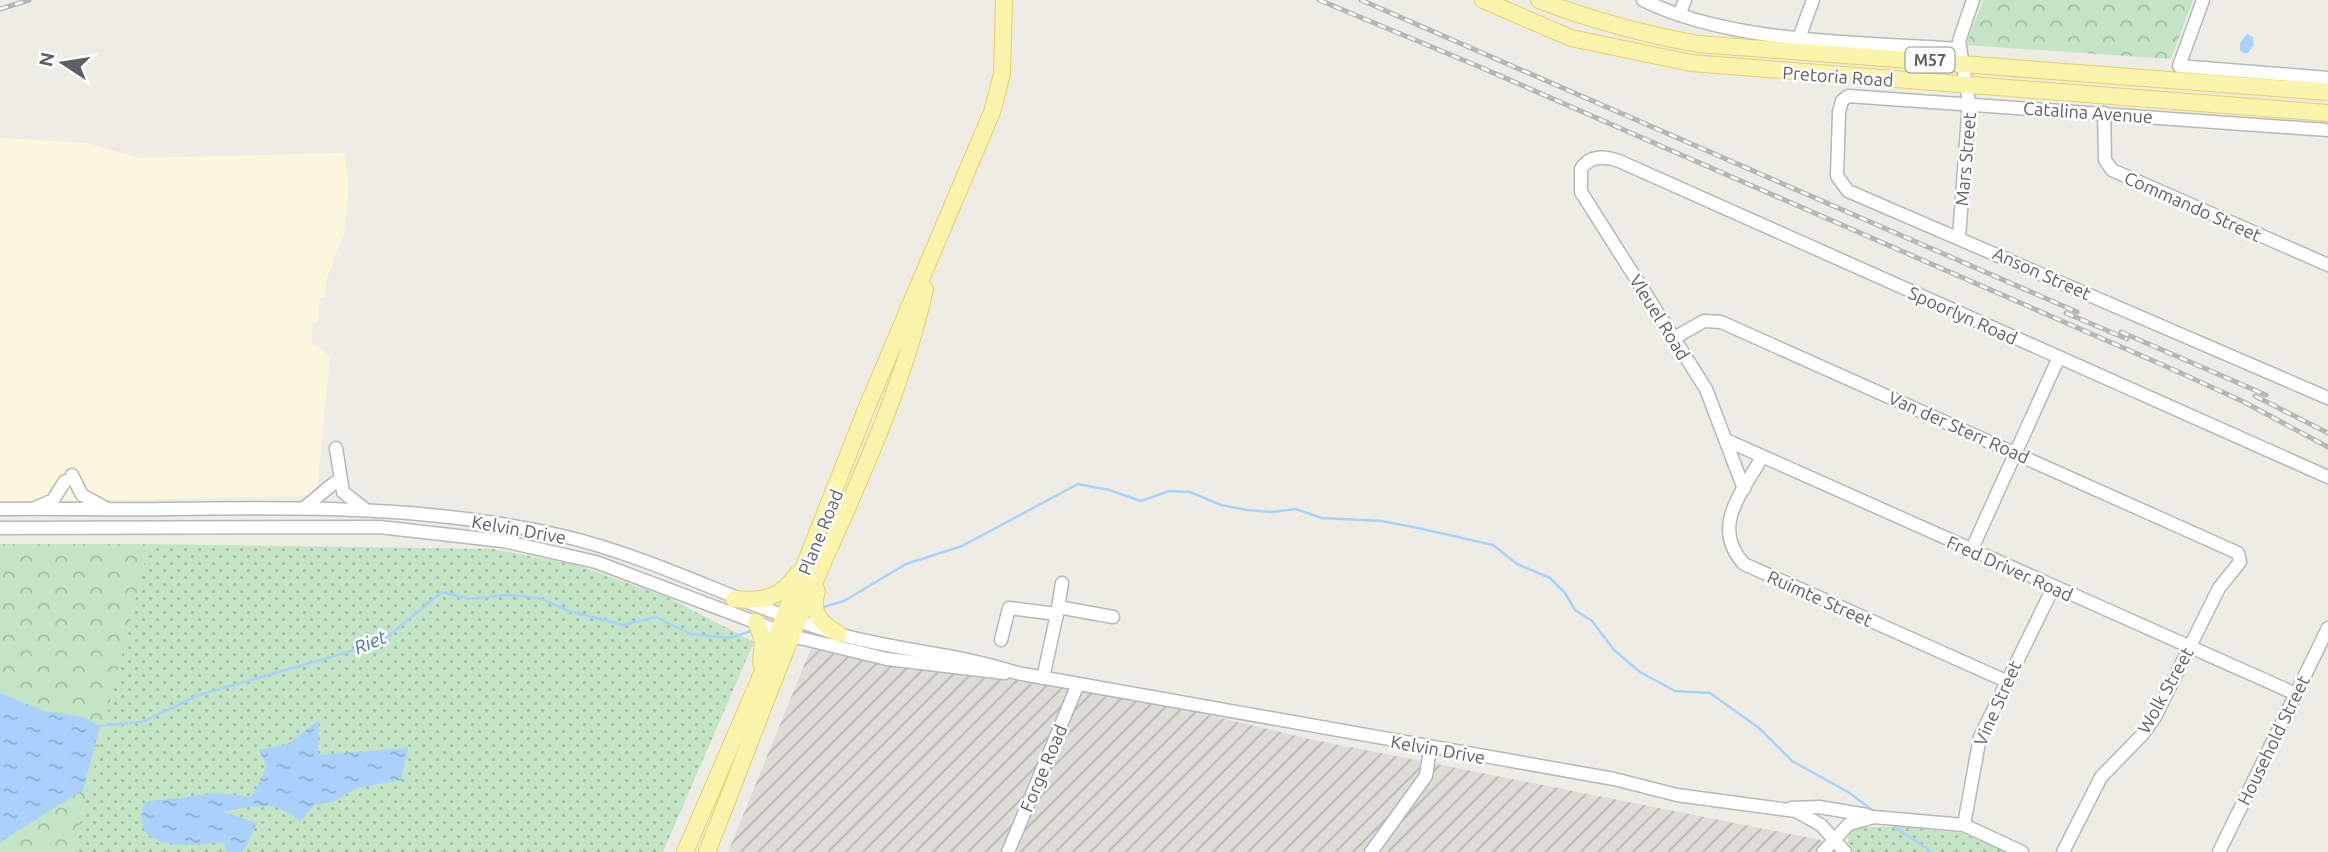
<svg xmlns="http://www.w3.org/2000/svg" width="2328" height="852" viewBox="0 0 2328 852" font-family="Ubuntu,sans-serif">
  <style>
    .commercial { fill: #fcf7dc }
    .industrial { fill: url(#industrial-furrows) }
    .grass { fill: url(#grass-dots) }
    .forest { fill: url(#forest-crowns) }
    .water { fill: url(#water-ripples) }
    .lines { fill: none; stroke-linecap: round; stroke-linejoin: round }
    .stream { stroke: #a9d1fb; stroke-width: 2.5 }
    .minor-casing { stroke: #b5b7bb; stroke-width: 15 }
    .major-casing { stroke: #eace62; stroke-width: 18 }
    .minor { stroke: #fff; stroke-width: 12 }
    .major { stroke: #fbf4ad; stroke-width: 16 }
    .rail-casing { stroke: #b5b6b6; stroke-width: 5 }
    .rail { stroke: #fff; stroke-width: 2.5; stroke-dasharray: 8; stroke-linecap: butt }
    .labels { text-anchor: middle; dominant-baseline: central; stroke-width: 5; stroke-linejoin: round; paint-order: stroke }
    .shield { fill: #fff; stroke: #8e9093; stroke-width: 2 }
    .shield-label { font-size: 16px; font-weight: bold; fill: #5d6065 }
    .street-label { font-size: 18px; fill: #5d6065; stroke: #fff }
    .water-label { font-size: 19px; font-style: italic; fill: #4976b5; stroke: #fff }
  </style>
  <defs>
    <pattern id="industrial-furrows" width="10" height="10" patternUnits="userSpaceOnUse" patternTransform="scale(1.75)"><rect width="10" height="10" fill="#dddcd7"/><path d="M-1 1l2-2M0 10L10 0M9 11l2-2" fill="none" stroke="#b6b6b2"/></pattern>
    <pattern id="grass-dots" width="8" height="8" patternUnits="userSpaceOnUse" patternTransform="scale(1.75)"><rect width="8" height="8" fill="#c3e5c5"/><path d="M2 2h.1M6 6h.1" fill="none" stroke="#a2bda4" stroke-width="1.8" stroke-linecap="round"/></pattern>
    <pattern id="forest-crowns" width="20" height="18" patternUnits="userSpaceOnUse" patternTransform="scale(1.75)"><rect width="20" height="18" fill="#c3e5c5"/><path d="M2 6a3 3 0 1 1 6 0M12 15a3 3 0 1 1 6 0" fill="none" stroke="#a2bda4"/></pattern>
    <pattern id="water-ripples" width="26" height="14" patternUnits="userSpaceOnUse" patternTransform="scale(1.75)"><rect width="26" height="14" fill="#a9d1fb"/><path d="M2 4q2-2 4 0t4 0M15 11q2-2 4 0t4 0" fill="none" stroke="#8dadcf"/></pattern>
  </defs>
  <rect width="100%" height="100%" fill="#eeede5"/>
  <!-- commercial -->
  <path class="commercial" d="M0,138L88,143L138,158L344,153L349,184L344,233L326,281L325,298H320L318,323L312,322V342L330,356L317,491L311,496L0,502Z"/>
  <!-- industrial -->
  <path class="industrial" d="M821,624L1310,739L1821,840L1827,852H728Z"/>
  <!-- grass -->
  <g class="grass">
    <path d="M149,544L493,549L577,565L667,597L754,642L663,852H73Z"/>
    <path d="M1854,827H1904L1963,833L2006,852H1850L1847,829Z"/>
  </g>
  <!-- forest -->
  <g class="forest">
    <path d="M1983,0H2193L2171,59L1966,45Z"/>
    <path d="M0,544H149L73,852H0Z"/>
  </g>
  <!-- water -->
  <g class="water">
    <path d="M2247,34L2253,37L2254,45L2247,54L2240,51V43Z"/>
    <path d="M0,693L44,711L83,717L100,726L83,790L0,842Z"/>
    <path d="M319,720L318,755L408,748L401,780L357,788L333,802L314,805L300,822C275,798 254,806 223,812L257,823L243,852H226L224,842C184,846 129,852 144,802L219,793L251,797L267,767L259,750L288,744Z"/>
  </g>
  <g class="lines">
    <!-- stream -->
    <g class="stream">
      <path d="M820,608L844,601L906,564L962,546L1078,484L1109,490L1141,501L1169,491L1190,492L1221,505L1247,510L1272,512L1296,509L1322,518L1382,521L1418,528L1493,545L1517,564L1550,578L1565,593L1575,610L1592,621L1614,650L1640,672L1675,691L1710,693L1759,728L1792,761L1848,792L1875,812"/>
      <path d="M97,726L142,722L199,695L355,650L387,637L442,592L469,599L507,595L539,598L569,611L623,625L656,617L690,634L730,638L754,630"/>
      <path d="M1889,823L1932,852"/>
    </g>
    <!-- minor casing -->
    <g class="minor-casing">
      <g id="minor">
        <path d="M1643,0C1732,44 1860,42 1959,49"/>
        <path d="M2203,0L2179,66L2328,78"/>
        <path d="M1679,15L1685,0"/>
        <path d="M1799,38L1813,0"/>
        <path d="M2104,113L2105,160L2112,170L2328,265"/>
        <path d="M2328,130L1848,96L1842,101L1839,112L1837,176L1848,191L2328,398"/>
        <path d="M1959,237L1969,102L1959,41L1973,0"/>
        <path d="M1674,338L1704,321L1721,322L2238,553L2240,562L2219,588L2155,717L2143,734L2101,777L2063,852"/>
        <path d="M1726,440L2296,694"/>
        <path d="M336,448L343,492L366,510"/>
        <path d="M1762,457C1742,493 1710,527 1744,564L2006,681"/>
        <path d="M72,475L82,495L104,507"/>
        <path d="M1744,489L1706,389L1581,192V169C1590,155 1605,156 1619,161L2328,477"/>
        <path d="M37,507L53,500L65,481"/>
        <path d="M304,508L334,483"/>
        <path d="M0,509C56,508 113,510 169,509C300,507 435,506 563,536C660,559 747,608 842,635C900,651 960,654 1017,673L1614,779L1677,795L1796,811L1821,825L1845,852"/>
        <path d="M0,528L379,527L503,541L596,562L792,636L887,659L1005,673"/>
        <path d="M1971,551L2059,357"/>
        <path d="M1058,607L1113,617"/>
        <path d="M1057,614L1062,583"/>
        <path d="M1001,640L1009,608L1057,614L1043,678"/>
        <path d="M1791,808L1819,807L1867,815"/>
        <path d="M1964,825L1980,737L2053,588"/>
        <path d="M1008,852L1078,684"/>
        <path d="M1371,852L1426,776L1430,748"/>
        <path d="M1823,852L1849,824L1874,817L1964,825L2022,852"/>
        <path d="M2219,852L2328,628"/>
      </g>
    </g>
    <!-- major casing -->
    <g class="major-casing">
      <g id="major">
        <path d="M1483,0L1571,38L1691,63L2328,113"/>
        <path d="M1539,0C1591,20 1643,34 1698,44L2328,92"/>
        <path d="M817,591C810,613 820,623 839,634"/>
        <path d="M734,599C763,602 781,598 798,573"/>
        <path d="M756,622L763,640L761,663"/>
        <path d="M685,852L758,683L867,407L992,112L1002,74L1004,0"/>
        <path d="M707,852C738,775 766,697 798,620C844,512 899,405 925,289"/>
      </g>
    </g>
    <!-- minor -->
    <use href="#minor" class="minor"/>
    <!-- major -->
    <use href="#major" class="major"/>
    <!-- rail casing -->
    <g class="rail-casing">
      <g id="rail">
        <path d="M1319,0L1480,67L2172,369L2244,402L2328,447"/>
        <path d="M1361,0L2077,312"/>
        <path d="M0,9L29,0"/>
        <path d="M2066,313L2127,339"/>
        <path d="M2121,332L2266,395"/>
        <path d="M2255,396L2328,433"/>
      </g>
    </g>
    <!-- rail -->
    <use href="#rail" class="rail"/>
  </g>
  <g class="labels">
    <!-- shield labels -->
    <rect class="shield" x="1905.5" y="47.5" width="49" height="25" rx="5"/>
    <g class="shield-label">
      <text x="1930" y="60">M57</text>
    </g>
    <!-- street labels -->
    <g class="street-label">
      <text transform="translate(1838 76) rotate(4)">Pretoria Road</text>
      <text transform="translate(2088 112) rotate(4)">Catalina Avenue</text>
      <text transform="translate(1965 159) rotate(-85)">Mars Street</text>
      <text transform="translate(2193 206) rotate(24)">Commando Street</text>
      <text transform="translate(2042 273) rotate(24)">Anson Street</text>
      <text transform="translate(1963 315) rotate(24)">Spoorlyn Road</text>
      <text transform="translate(1660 317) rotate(58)">Vleuel Road</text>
      <text transform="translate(1959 427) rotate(24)">Van der Sterr Road</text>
      <text transform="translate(519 529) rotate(10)">Kelvin Drive</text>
      <text transform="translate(820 532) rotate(-68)">Plane Road</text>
      <text transform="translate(2010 568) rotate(24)">Fred Driver Road</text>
      <text transform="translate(1820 598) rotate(24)">Ruimte Street</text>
      <text transform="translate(2165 690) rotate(-61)">Wolk Street</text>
      <text transform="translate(1997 703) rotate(-66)">Vine Street</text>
      <text transform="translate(2273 740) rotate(-64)">Household Street</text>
      <text transform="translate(1438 749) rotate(10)">Kelvin Drive</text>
      <text transform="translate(1043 768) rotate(-67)">Forge Road</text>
    </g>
    <!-- water labels -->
    <g class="water-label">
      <text transform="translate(370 642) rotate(-23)">Riet</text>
    </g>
  </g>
  <!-- north arrow -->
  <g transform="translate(63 63) rotate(282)" stroke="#ffffff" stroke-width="5" paint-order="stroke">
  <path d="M0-5L12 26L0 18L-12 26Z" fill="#5d6065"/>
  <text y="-10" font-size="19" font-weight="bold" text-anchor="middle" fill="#5d6065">N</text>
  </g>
</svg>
